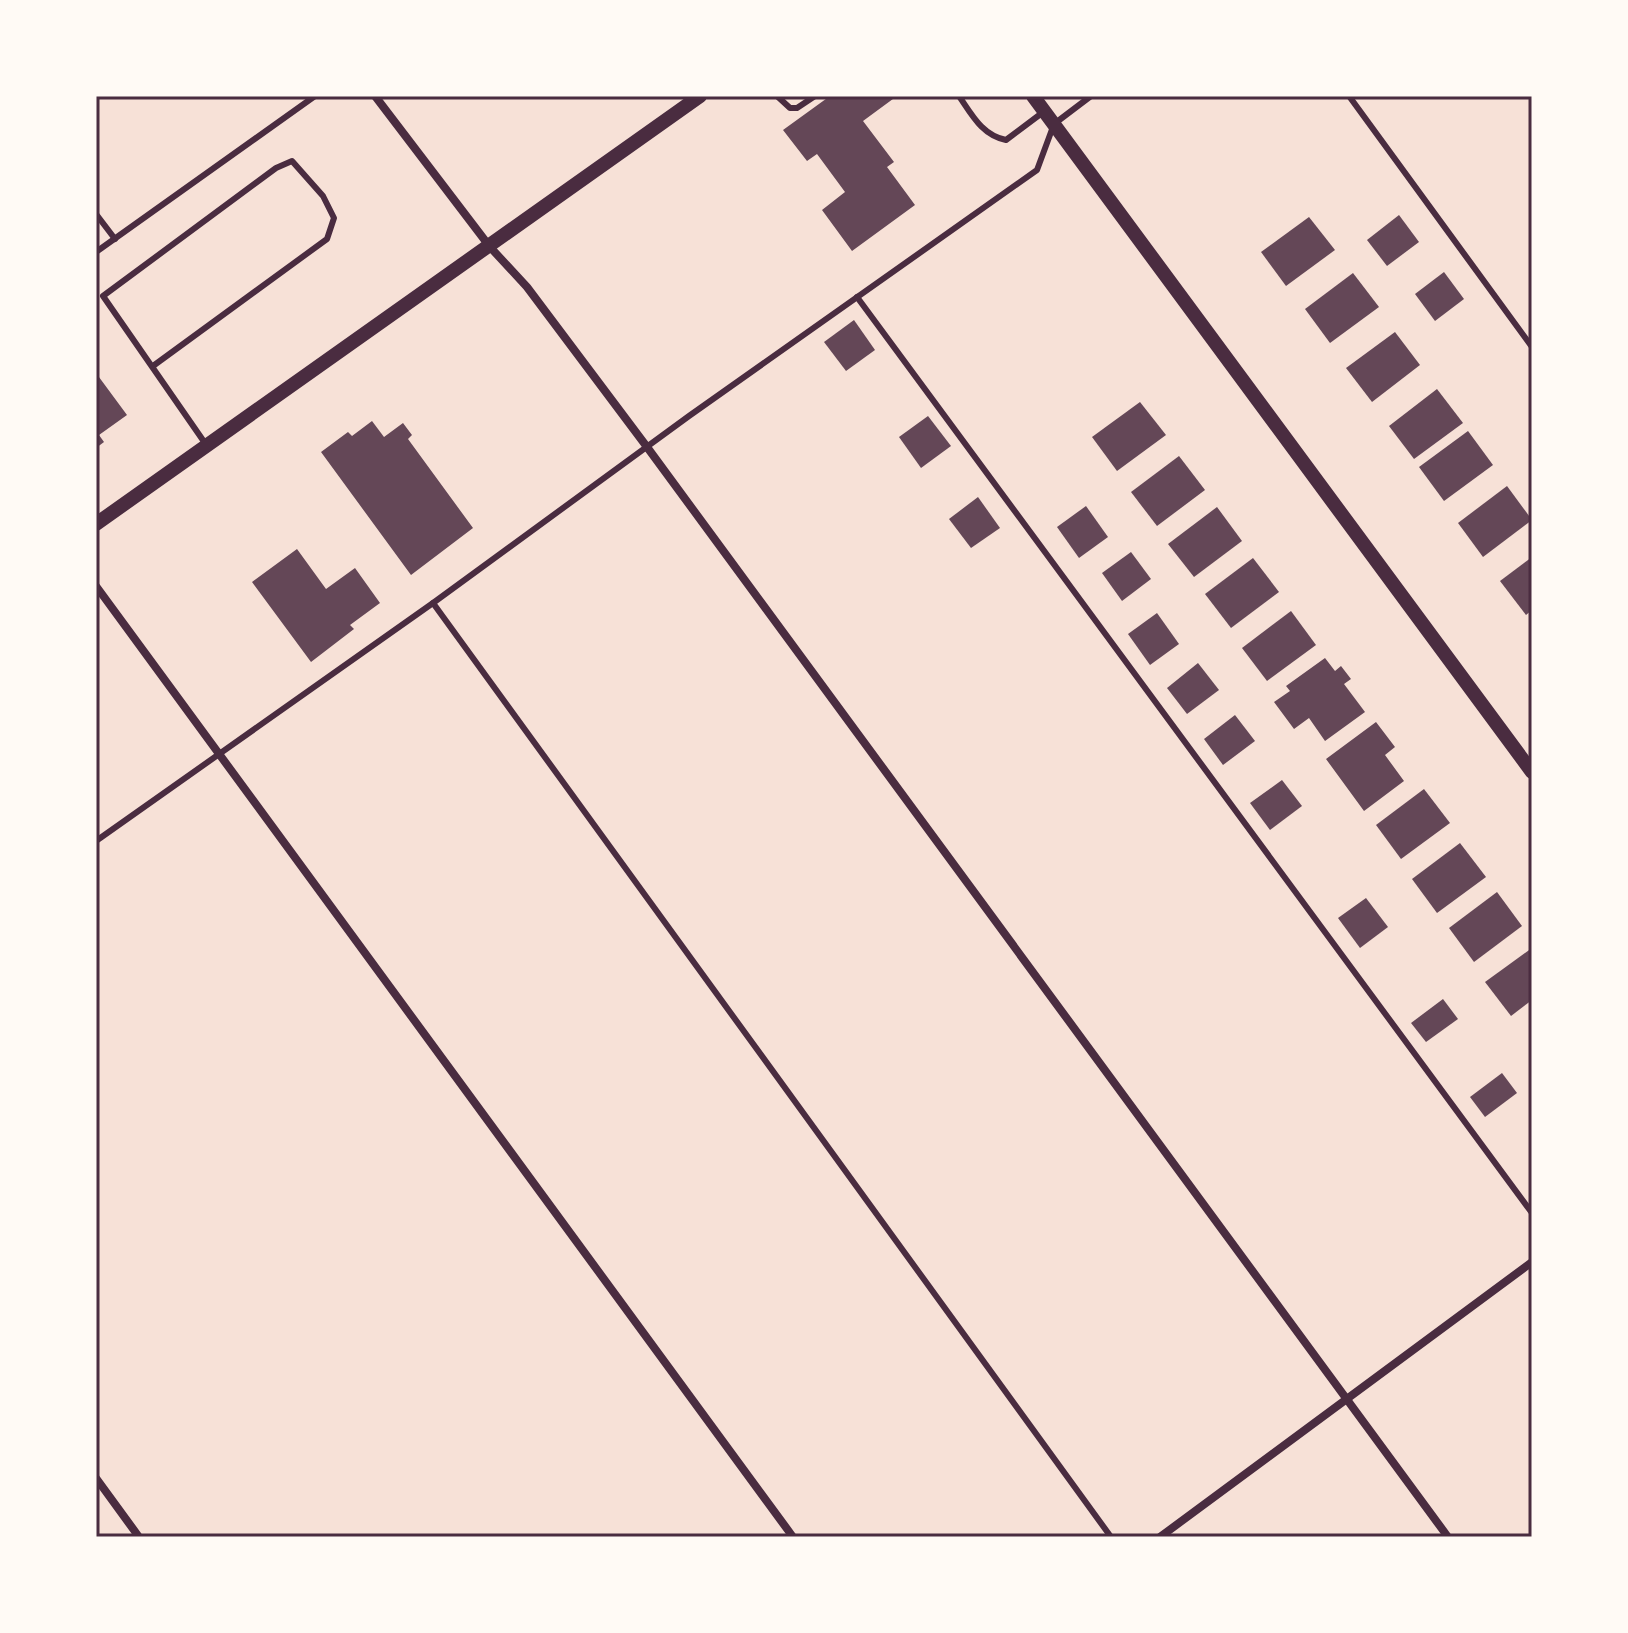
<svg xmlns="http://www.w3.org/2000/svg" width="1628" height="1633" viewBox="0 0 1628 1633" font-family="'Source Sans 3',sans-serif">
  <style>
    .building { fill: #644757 }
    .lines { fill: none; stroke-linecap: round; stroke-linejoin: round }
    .service { stroke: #4a2c40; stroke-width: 6 }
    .minor { stroke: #4a2c40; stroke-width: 8 }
    .tertiary { stroke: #4a2c40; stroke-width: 14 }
    .neatline { fill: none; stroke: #4a2c40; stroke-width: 3 }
  </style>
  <rect width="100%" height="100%" fill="#f7e1d7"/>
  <!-- building -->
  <g class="building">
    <path d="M830,96H897L863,121L894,162L887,167L915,205L852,251L822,210L845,192L817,154L807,161L783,130Z"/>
    <path d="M1399,215L1419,242L1387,266L1367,240Z"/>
    <path d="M1309,217L1335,250L1286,286L1261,252Z"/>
    <path d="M1444,272L1464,299L1435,321L1415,294Z"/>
    <path d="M1353,273L1379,307L1330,343L1305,309Z"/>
    <path d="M854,320L875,350L846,371L824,342Z"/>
    <path d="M1395,332L1420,365L1372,402L1346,368Z"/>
    <path d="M96,373L127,415L99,435L104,442L96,448Z"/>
    <path d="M1437,389L1463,423L1414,459L1389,426Z"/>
    <path d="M1140,402L1166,435L1117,471L1092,437Z"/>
    <path d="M928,416L951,446L921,468L899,437Z"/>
    <path d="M372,421L384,437L403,423L412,435L408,439L473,528L411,575L321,452L348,432L352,436Z"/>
    <path d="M1468,431L1493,465L1444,501L1419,467Z"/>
    <path d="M1179,456L1205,490L1157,526L1131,492Z"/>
    <path d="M1507,486L1532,520L1483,557L1458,523Z"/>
    <path d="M978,497L1000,528L971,548L949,519Z"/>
    <path d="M1086,506L1108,537L1079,558L1057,527Z"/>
    <path d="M1217,507L1242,541L1194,577L1168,544Z"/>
    <path d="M297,549L326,589L355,568L380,603L350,625L354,629L311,662L252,582Z"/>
    <path d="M1131,552L1151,579L1122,601L1102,573Z"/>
    <path d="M1532,557V610L1526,615L1500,581Z"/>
    <path d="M1253,558L1279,592L1231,628L1205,594Z"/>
    <path d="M1291,611L1316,645L1267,681L1242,648Z"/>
    <path d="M1157,613L1179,644L1150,665L1128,634Z"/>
    <path d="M1325,658L1335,671L1341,666L1351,679L1344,684L1365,712L1325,741L1309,718L1294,729L1274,702L1290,691L1286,686Z"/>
    <path d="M1198,663L1219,690L1187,714L1167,688Z"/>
    <path d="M1235,715L1255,741L1223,765L1204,739Z"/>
    <path d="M1376,722L1395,747L1385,755L1404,781L1364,811L1326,759Z"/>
    <path d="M1282,780L1302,806L1270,830L1250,803Z"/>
    <path d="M1424,789L1450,823L1401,859L1376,825Z"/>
    <path d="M1460,843L1486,877L1437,913L1412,879Z"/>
    <path d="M1497,892L1522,926L1474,962L1449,928Z"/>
    <path d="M1366,898L1388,927L1360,948L1338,918Z"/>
    <path d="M1532,948V1000L1511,1016L1485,982Z"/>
    <path d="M1443,999L1458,1019L1426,1042L1411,1023Z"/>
    <path d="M1502,1073L1517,1093L1485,1117L1470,1097Z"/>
  </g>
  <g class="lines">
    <!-- service -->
    <g class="service">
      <path d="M777,96L790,108H797L815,96"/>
      <path d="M959,96C972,115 982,135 1006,140L1042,113"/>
      <path d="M1349,96L1532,347"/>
      <path d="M96,214L115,239"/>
      <path d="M96,252L315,96"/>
      <path d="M857,297L1532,1213"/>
      <path d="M153,366L327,239L334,218L323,196L292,161L276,168L103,296L207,446"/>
      <path d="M433,603L1111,1537"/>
      <path d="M96,841L433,603L689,416L1037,170L1054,124L1091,96"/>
    </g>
    <!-- minor -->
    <g class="minor">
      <path d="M375,96L490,247L527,287L647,447L1448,1537"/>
      <path d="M96,586L793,1537"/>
      <path d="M96,1478L139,1537"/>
      <path d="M1160,1537L1532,1262"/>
    </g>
    <!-- tertiary -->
    <g class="tertiary">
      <path d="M1033,96L1532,772"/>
      <path d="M96,524L700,96"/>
    </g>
  </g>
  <!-- border -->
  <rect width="1628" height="1633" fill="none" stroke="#fffaf5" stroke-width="196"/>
  <rect x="98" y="98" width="1432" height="1437" class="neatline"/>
</svg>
